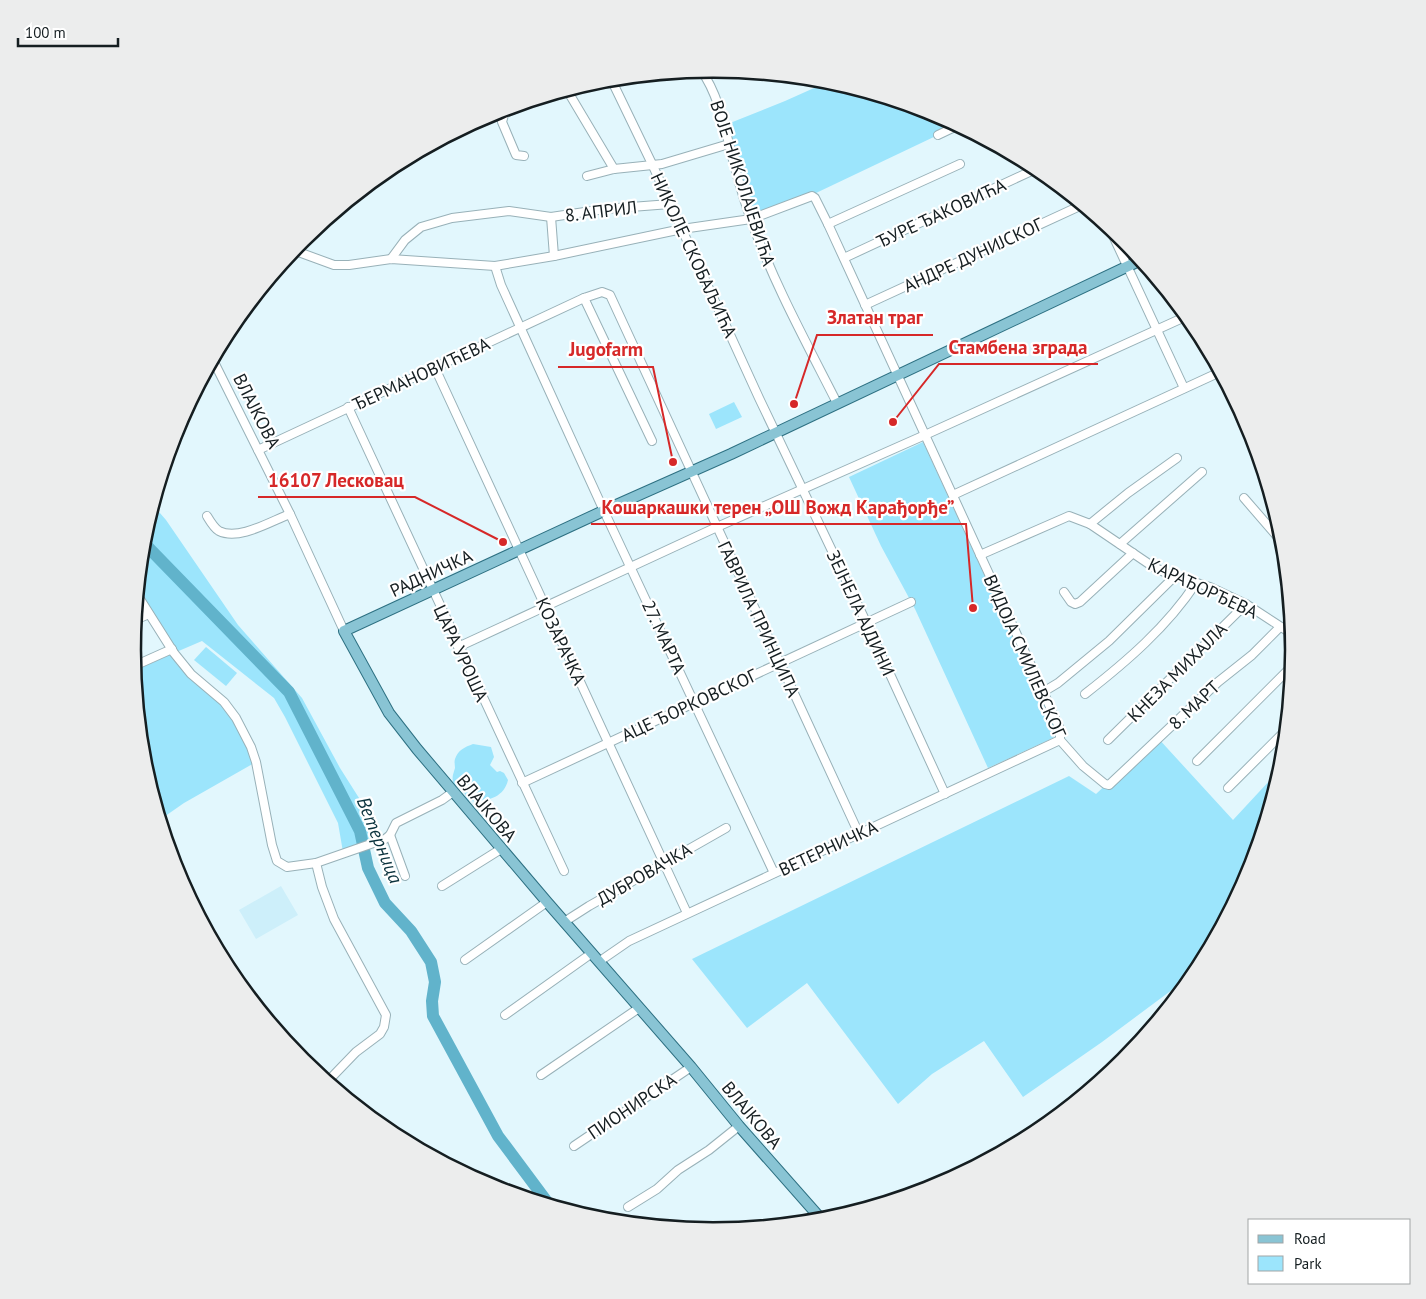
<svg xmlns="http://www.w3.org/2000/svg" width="1426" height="1299" viewBox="0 0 1426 1299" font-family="'PT Sans',sans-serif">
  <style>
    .built { fill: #cdeffa }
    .green { fill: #9ce5fc }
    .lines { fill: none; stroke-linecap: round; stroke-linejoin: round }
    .river { stroke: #61b3cb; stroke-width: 12 }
    .minor-casing { stroke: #98b1b8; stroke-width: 10 }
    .major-casing { stroke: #2d7082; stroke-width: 12 }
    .minor { stroke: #fff; stroke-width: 8 }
    .major { stroke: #89c4d4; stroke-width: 10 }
    .labels { text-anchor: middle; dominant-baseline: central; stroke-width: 4.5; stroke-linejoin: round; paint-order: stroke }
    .street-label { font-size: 18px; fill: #151e21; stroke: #fff }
    .water-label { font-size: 19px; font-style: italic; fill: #0b333e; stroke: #fff }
    .rim { fill: none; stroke: #151e21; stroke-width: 2.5 }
    .leader { fill: none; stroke: #d62828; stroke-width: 2 }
    .callout-dot { fill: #d62828; stroke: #fff; stroke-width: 2 }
    .callout-label { font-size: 19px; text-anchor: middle; font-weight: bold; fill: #d62828; stroke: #fff; stroke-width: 4.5; stroke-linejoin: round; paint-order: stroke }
  </style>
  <rect width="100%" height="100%" fill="#e2f7fd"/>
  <!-- built -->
  <path class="built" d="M281,886L298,915L256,939L239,910Z"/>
  <!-- green -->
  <g class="green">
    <path d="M821,79L935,113L959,125L816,193L751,219L725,125L785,101L823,84Z"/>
    <path d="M734,402L742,417L716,429L709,414Z"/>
    <path d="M923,442L1056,730L1055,735L1053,738L988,768L915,609L881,546L849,477Z"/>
    <path d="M153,505L166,520L238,625L302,698L340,768L385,839L343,852L338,823L285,717L274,698L202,641L174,653L224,702L256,762L184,803L161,819L143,763L134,671L174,653L138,596L143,536Z"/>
    <path d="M206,647L237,673L226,686L194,660Z"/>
    <path d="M1157,737L1233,820L1271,779L1276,783L1249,872L1196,972L1102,1042L1023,1097L984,1041L932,1074L898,1104L807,983L747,1028L692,959L1069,776L1096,794Z"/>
    <path d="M473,744L491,747L494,757L490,765L497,772L500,771L504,773L508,780C504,798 486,802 469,801L466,799L464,790L453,784C452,776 453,775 455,768C455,765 454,762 455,759C458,750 465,747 473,744Z"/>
  </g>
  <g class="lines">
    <!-- river -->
    <path class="river" d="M143,542L289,692L360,831L368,868L385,903L411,931L431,962L435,982L432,1001L433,1016L498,1136L548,1203"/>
    <!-- minor casing -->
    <g class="minor-casing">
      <g id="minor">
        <path d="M701,70C716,91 723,119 729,144C735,169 742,194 750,217C773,282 806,342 837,403"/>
        <path d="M611,79L653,166L759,398L866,622L945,794"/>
        <path d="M567,90L614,169"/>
        <path d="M506,108L502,122L516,155L524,156"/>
        <path d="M938,135L959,125"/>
        <path d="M587,176L614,169L662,164L729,144"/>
        <path d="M551,217L554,256"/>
        <path d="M828,224L1046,698L1060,729V740"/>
        <path d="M1109,227L1184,388"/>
        <path d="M293,250L334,265H349L391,259L495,266L554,256L682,229L751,219L812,196L815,198L828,224L960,164"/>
        <path d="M844,258L1038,168"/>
        <path d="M391,259L405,240L421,227L452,218L509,211L551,217L605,209L670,204"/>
        <path d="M495,266L501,285L604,511L774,873"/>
        <path d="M584,298L602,292L610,295L859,834"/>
        <path d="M865,305L1082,205"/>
        <path d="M213,360L290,514L344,631"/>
        <path d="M435,368L687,913"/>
        <path d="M348,407L564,871"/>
        <path d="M258,450L584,298L652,441"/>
        <path d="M953,495L1220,372"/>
        <path d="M1244,498L1283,543"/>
        <path d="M207,516C210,521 214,528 219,531C239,541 271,521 290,514"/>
        <path d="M1090,524L1128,493L1177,458"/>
        <path d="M1120,544L1202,472"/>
        <path d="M980,555L1069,516L1090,524L1152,566L1168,574L1210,587L1246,604L1292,634"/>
        <path d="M1064,592L1071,602L1075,604L1080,602L1133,553"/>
        <path d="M138,596L174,653L191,674L224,702L236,718L251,747L256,762L272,845L277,861L287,867L316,863L385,839L390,835L396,823L442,800L453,792"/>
        <path d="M135,620L149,614"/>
        <path d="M458,647L717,527L925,435L1187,316"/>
        <path d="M134,666L172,649"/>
        <path d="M1043,692L1058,683L1109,641L1175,576"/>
        <path d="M1085,694C1126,662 1167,627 1196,583"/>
        <path d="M1060,740L1083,766L1105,784L1109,785L1218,682L1252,655L1280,627"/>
        <path d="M1108,740L1246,604"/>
        <path d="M1197,761L1292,666"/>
        <path d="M522,783L911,602"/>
        <path d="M1228,788L1286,730"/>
        <path d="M390,835L405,876"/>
        <path d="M316,863L322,887L334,919L386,1015L384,1027L380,1034L356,1052L328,1081"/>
        <path d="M442,886L501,849"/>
        <path d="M564,922L589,906L726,828"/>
        <path d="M465,960L547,902"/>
        <path d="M600,961L629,941L1060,740"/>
        <path d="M505,1015L592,953"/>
        <path d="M541,1075L639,1008"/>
        <path d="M574,1146L691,1067"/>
        <path d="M628,1207L657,1189L678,1170L709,1150L739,1126"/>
      </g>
    </g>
    <!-- major casing -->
    <g class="major-casing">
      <path id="major" d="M822,1220L739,1126L691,1067L547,902L417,749L389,713L344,631L614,506L731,454L1141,260"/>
    </g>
    <!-- minor -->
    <use href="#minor" class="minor"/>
    <!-- major -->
    <use href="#major" class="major"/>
  </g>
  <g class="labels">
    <!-- street labels -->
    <g class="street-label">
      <text transform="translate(743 183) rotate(72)">ВОЈЕ НИКОЛАЈЕВИЋА</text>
      <text transform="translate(601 211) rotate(-7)">8. АПРИЛ</text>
      <text transform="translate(941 213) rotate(-25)">ЂУРЕ ЂАКОВИЋА</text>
      <text transform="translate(694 255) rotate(65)">НИКОЛЕ СКОБАЉИЋА</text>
      <text transform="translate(973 255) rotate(-25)">АНДРЕ ДУНИЈСКОГ</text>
      <text transform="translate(421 374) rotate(-25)">ЂЕРМАНОВИЋЕВА</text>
      <text transform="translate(257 411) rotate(63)">ВЛАЈКОВА</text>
      <text transform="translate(431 573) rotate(-25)">РАДНИЧКА</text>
      <text transform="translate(1203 588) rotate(25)">КАРАЂОРЂЕВА</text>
      <text transform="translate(861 613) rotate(65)">ЗЕЈНЕЛА АЈДИНИ</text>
      <text transform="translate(759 619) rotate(65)">ГАВРИЛА ПРИНЦИПА</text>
      <text transform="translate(664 637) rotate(65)">27. МАРТА</text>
      <text transform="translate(561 641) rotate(65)">КОЗАРАЧКА</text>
      <text transform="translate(461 653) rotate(65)">ЦАРА УРОША</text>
      <text transform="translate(1025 656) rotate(66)">ВИДОЈА СМИЛЕВСКОГ</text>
      <text transform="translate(1177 672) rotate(-45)">КНЕЗА МИХАЈЛА</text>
      <text transform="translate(689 705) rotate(-25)">АЦЕ ЂОРКОВСКОГ</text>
      <text transform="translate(1194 705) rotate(-43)">8. МАРТ</text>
      <text transform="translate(487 808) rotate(50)">ВЛАЈКОВА</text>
      <text transform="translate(828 848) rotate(-25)">ВЕТЕРНИЧКА</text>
      <text transform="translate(644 874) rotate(-30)">ДУБРОВАЧКА</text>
      <text transform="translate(632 1106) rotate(-34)">ПИОНИРСКА</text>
      <text transform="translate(752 1115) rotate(50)">ВЛАЈКОВА</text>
    </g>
    <!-- water labels -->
    <g class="water-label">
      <text transform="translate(380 840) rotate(68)">Ветерница</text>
    </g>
  </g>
  <!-- crop -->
  <path d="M0 0H1426V1299H0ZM141 650a572 572 0 1 1 1144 0a572 572 0 1 1-1144 0Z" fill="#eceded" fill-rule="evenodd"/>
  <path class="rim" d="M141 650a572 572 0 1 1 1144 0a572 572 0 1 1-1144 0Z"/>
  <!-- callouts -->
  <path class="leader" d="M794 404L817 335H933M893 422L939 364H1098M673 462L653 367H558M503 542L415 497H258M973 608L966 524H591"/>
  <g class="callout-dot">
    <circle cx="794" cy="404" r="5"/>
    <circle cx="893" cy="422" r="5"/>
    <circle cx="673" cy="462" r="5"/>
    <circle cx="503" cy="542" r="5"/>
    <circle cx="973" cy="608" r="5"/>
  </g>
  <g class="callout-label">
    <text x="875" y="324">Златан траг</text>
    <text x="1018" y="354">Стамбена зграда</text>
    <text x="606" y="356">Jugofarm</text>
    <text x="336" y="487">16107 Лесковац</text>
    <text x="778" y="514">Кошаркашки терен „ОШ Вожд Карађорђе”</text>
  </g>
  <!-- legend -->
  <rect x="1248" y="1219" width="162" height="65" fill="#ffffff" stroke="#a1a5a6"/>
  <rect x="1258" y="1235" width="25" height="8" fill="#89c4d4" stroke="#a1a5a6"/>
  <text x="1294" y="1244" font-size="15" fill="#151e21">Road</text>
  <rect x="1258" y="1256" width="25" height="15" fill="#9ce5fc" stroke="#a1a5a6"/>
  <text x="1294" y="1269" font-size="15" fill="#151e21">Park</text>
  <!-- scale -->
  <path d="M18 38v8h100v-8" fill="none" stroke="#151e21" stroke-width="2.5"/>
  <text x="25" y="38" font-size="15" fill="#151e21" stroke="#ffffff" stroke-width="4" paint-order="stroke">100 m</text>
</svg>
